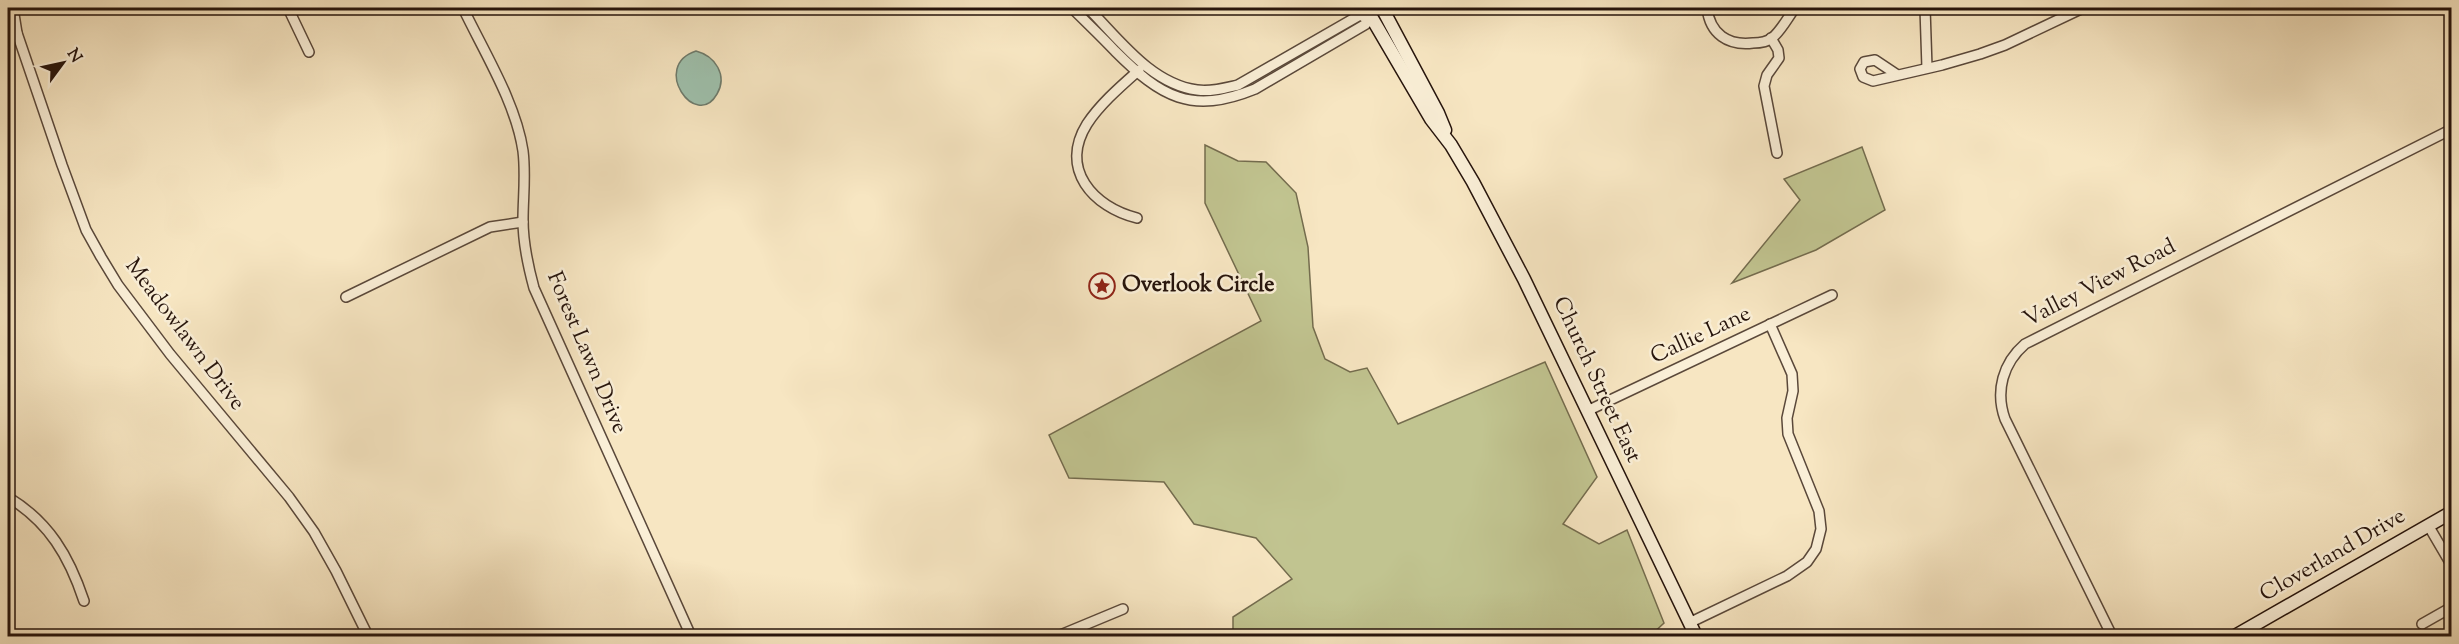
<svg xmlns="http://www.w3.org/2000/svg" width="2459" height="644" viewBox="0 0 2459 644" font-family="'Sorts Mill Goudy',serif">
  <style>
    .green { fill: #c1c490; stroke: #746c4e; stroke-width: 1.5 }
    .water { fill: #9ec0ac; stroke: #6e7b6c; stroke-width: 1.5 }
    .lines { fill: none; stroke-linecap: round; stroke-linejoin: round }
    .street-casing { stroke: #5a483a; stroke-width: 12 }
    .secondary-casing { stroke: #26140c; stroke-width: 15 }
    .street { stroke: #faefd7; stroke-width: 9 }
    .secondary { stroke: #faefd7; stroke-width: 12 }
    .labels { text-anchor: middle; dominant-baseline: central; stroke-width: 5; stroke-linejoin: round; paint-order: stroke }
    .street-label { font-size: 22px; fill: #26140c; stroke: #faefd7 }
    .poi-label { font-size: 22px; font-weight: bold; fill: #26140c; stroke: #faefd7; text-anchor: start }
  </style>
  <rect width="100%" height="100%" fill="#f7e6c2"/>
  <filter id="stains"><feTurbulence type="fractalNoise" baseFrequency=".00333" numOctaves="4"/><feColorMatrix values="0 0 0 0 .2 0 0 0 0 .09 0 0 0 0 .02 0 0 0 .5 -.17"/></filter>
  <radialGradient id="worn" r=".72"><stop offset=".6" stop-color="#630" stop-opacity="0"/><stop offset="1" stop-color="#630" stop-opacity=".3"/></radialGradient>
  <!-- green -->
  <g class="green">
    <path d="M1205,145L1238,161L1266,162L1296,193L1308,247L1313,327L1325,359L1350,372L1367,368L1398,424L1545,362L1597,477L1563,524L1599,544L1627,530L1664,623L1650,636H1233V617L1292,579L1256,538L1194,524L1164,482L1069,478L1049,435L1261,321L1205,203Z"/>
    <path d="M1862,147L1885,210L1816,250L1732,283L1800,200L1784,179Z"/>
  </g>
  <!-- water -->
  <path class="water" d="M696,51C715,56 728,75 717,94C696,131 650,66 696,51Z"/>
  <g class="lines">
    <!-- street casing -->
    <g class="street-casing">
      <g id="street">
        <path d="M288,8L309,52"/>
        <path d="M463,8C484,52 516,103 523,151C526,175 523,197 523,220C523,244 528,266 534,288L691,636"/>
        <path d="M1072,8C1086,22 1101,36 1115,51C1161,97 1191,115 1255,89L1366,24V18"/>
        <path d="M1088,8C1119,39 1151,84 1197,90C1211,92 1225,88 1238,85L1360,15L1366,18L1371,16"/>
        <path d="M1707,8C1710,34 1728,46 1753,43C1759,43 1767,42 1772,38C1781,31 1788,17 1795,8"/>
        <path d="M1925,8L1927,68"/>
        <path d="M8,17L17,33L13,8"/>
        <path d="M17,33L62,165L86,230L101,257L118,285L170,354L289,497L314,532L336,571L368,636"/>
        <path d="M1771,38L1778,50L1779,58L1767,75L1764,86L1777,153"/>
        <path d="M1896,74L1875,60L1864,62L1860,69L1863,77L1873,81L1942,65L1980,54L2005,45L2083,8"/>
        <path d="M1137,218C1093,207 1059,169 1087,124C1100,104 1121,86 1139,70"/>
        <path d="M346,297L490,227L523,222"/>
        <path d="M1587,411L1832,295"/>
        <path d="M8,497C49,522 69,556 84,601"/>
        <path d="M2428,525L2452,566"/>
        <path d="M1689,623L1787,576L1807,562L1816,549L1821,529L1819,511L1788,434L1787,418L1793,391L1792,374L1770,324"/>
        <path d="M2422,624L2452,607"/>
        <path d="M1058,636L1123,609"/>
        <path d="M2112,636L2005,419C1995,391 2003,363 2025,344L2452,129"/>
      </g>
    </g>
    <!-- secondary casing -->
    <g class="secondary-casing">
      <g id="secondary">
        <path d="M1366,8L1431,119L1451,145L1473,182L1524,279L1696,636"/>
        <path d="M1382,8L1438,113L1445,130"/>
        <path d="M2235,636L2452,512"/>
      </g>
    </g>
    <!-- street -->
    <use href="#street" class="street"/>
    <!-- secondary -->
    <use href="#secondary" class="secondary"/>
  </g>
  <!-- icons -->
  <defs>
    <g id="sight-ring" transform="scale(1.35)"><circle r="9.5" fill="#faefd7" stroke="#8f2418" stroke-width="1.5"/><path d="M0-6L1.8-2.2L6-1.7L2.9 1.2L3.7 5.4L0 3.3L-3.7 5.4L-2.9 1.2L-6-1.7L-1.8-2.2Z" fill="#8f2418"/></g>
  </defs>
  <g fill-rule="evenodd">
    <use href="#sight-ring" x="1102" y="286"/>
  </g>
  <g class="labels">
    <!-- street labels -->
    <g class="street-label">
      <text transform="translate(2100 284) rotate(-27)">Valley View Road</text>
      <text transform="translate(184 335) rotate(53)">Meadowlawn Drive</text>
      <text transform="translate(1701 336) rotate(-25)">Callie Lane</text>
      <text transform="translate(586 353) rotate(67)">Forest Lawn Drive</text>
      <text transform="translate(1596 380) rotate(65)">Church Street East</text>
      <text transform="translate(2333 556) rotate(-30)">Cloverland Drive</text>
    </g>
    <!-- poi labels -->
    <g class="poi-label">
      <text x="1122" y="286">Overlook Circle</text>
    </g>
  </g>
  <!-- margin -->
  <rect width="2459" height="644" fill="none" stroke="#f7e6c2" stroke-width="30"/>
  <rect x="9" y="9" width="2441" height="626" fill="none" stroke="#26140c" stroke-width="3"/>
  <rect x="15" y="15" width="2429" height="614" fill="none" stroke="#26140c" stroke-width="1.5"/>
  <!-- north arrow -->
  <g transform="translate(63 63) rotate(57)" stroke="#faefd7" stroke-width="4.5" paint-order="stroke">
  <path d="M0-4.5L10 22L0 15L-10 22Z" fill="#26140c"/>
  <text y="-9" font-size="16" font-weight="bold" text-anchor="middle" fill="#26140c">N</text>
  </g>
  <rect width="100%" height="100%" filter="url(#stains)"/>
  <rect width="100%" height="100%" fill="url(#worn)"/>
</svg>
